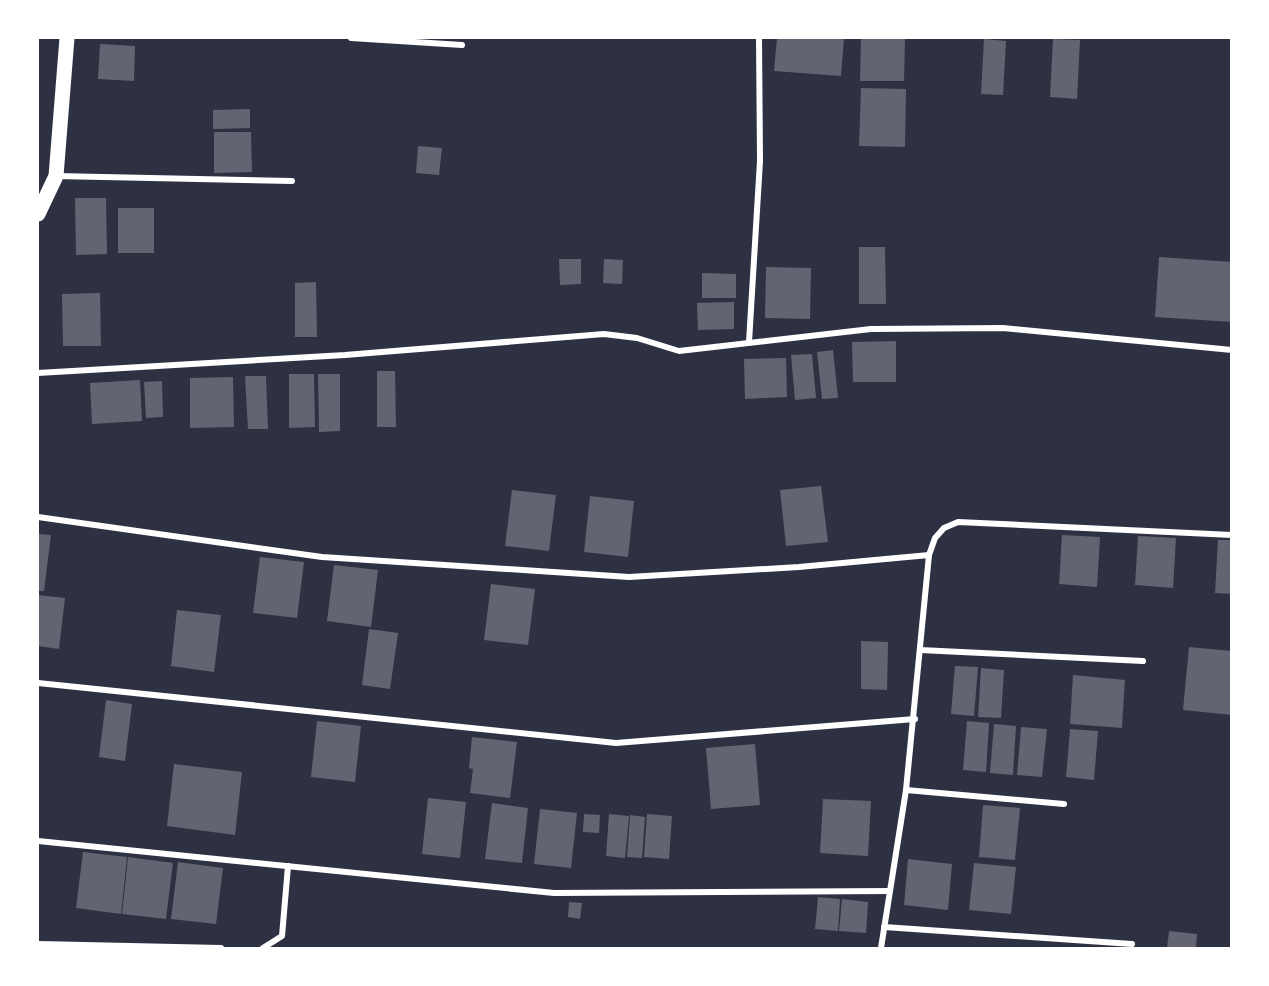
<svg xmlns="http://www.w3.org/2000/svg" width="1269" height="986" viewBox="0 0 1269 986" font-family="Rubik,sans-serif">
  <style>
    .building { fill: #626471 }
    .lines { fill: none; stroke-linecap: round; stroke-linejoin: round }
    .minor { stroke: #fff; stroke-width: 6 }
    .primary { stroke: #fff; stroke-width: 15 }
  </style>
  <rect width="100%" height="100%" fill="#2d3142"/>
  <!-- building -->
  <g class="building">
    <path d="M777,38H844L841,76L774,71Z"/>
    <path d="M861,38H905L904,81H860Z"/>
    <path d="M984,39L1006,41L1003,95L981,94Z"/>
    <path d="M1053,39L1080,40L1077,99L1050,97Z"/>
    <path d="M100,44L135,46L134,81L98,79Z"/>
    <path d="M861,88L906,89L905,147L859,146Z"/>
    <path d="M250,109V128L213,129V110Z"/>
    <path d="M214,132H251L252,172L214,173Z"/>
    <path d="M418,146L442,148L439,175L416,173Z"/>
    <path d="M75,198H106L107,254L76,255Z"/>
    <rect x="118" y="208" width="36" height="45"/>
    <path d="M859,247H885L886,304H859Z"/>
    <path d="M1159,257L1232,262V322L1155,317Z"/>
    <path d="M559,259H581V284L560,285Z"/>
    <path d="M604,259L623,260L622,284L603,283Z"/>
    <path d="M766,267L811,268L810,319L765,318Z"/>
    <path d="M702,273L736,274V298H702Z"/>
    <path d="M316,282L317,337H295V283Z"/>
    <path d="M100,293L101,346H63L62,294Z"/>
    <path d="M734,302V329L698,330L697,303Z"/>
    <path d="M896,341V382H853L852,342Z"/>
    <path d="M833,350L838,398L822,399L817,352Z"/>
    <path d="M812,354L816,398L795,400L791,355Z"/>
    <path d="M786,358L787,397L745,399L744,359Z"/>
    <path d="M377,371H395L396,427H377Z"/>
    <path d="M289,374H314L315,427L289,428Z"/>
    <path d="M318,374H340V431L319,432Z"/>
    <path d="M245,376H266L268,429H248Z"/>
    <path d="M233,377L234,427L190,428V378Z"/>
    <path d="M140,380L142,421L92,424L90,383Z"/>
    <path d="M162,381L163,417L146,418L144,382Z"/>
    <path d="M821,486L828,542L786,546L780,490Z"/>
    <path d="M512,490L556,495L549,551L505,546Z"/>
    <path d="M590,496L634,501L628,557L584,552Z"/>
    <path d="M38,534L51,535L44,591H38Z"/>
    <path d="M1062,535L1100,537L1097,587L1059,584Z"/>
    <path d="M1138,536L1176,538L1173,588L1135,585Z"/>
    <path d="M1218,540H1232V594L1215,593Z"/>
    <path d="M260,557L304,562L297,618L253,613Z"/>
    <path d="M334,565L378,570L371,627L327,621Z"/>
    <path d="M491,584L535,589L528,645L484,640Z"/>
    <path d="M38,595L65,598L59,649L38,646Z"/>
    <path d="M177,610L221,615L214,672L171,666Z"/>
    <path d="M369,629L398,633L390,689L362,685Z"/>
    <path d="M861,641L888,642L887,690L861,689Z"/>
    <path d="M1189,647L1232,651V715L1183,710Z"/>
    <path d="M955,666L978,667L974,716L951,714Z"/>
    <path d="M981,668L1004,670L1001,718L978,717Z"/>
    <path d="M1073,675L1125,680L1122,728L1070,724Z"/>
    <path d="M106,700L132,704L125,761L99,757Z"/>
    <path d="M317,721L361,726L355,782L311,777Z"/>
    <path d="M967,721L989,723L986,772L963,770Z"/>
    <path d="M994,724L1016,726L1013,775L990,773Z"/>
    <path d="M1021,727L1047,729L1042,777L1017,775Z"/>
    <path d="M1070,729L1098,731L1094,780L1066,777Z"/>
    <path d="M472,737L517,742L510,798L470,793L473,769L469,768Z"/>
    <path d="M755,744L760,805L711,809L706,748Z"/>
    <path d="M174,764L242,772L235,835L167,826Z"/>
    <path d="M428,798L466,802L460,858L422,854Z"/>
    <path d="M823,799L871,801L868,856L820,853Z"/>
    <path d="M492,803L528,808L522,863L485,859Z"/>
    <path d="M983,805L1020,808L1015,860L979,857Z"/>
    <path d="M540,809L577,813L571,868L534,864Z"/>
    <path d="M584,814L600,815L599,833L583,832Z"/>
    <path d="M609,814L629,816L625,858L606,856Z"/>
    <path d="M647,814L672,816L669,859L644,857Z"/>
    <path d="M630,815L645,817L642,858L627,857Z"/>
    <path d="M83,852L127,857L121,914L76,908Z"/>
    <path d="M128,857L173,863L166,919L122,914Z"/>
    <path d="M908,859L952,864L948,910L904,905Z"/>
    <path d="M178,862L223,868L216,924L171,919Z"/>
    <path d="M974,863L1016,867L1011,914L969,910Z"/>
    <path d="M818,897L840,899L838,931L815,929Z"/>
    <path d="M842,899L868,902L866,933L839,931Z"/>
    <path d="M569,902L582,903L580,919L568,917Z"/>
    <path d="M1169,931L1197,934L1196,948H1167Z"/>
  </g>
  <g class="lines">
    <!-- minor -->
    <g class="minor">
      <path d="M351,38L462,45"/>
      <path d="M56,176L292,181"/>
      <path d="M749,342L760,161L759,38"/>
      <path d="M38,373L345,355L604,334L637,338L679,351L871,329L1003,328L1232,350"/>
      <path d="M38,517L322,557L629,577L799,567L929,555"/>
      <path d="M920,650L1143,661"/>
      <path d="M38,683L616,743L915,719"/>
      <path d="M906,790L1064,804"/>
      <path d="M38,841L554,893L889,891"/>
      <path d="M884,927L1132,944"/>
      <path d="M38,944L221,948"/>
      <path d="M263,948L282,936L288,866"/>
      <path d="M881,948L906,790L929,555L935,538L944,528L958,522L1232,535"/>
    </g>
    <!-- primary -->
    <path class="primary" d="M38,214L56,176L67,38"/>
  </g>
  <!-- border -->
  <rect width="1269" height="986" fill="none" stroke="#ffffff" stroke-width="78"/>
</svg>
